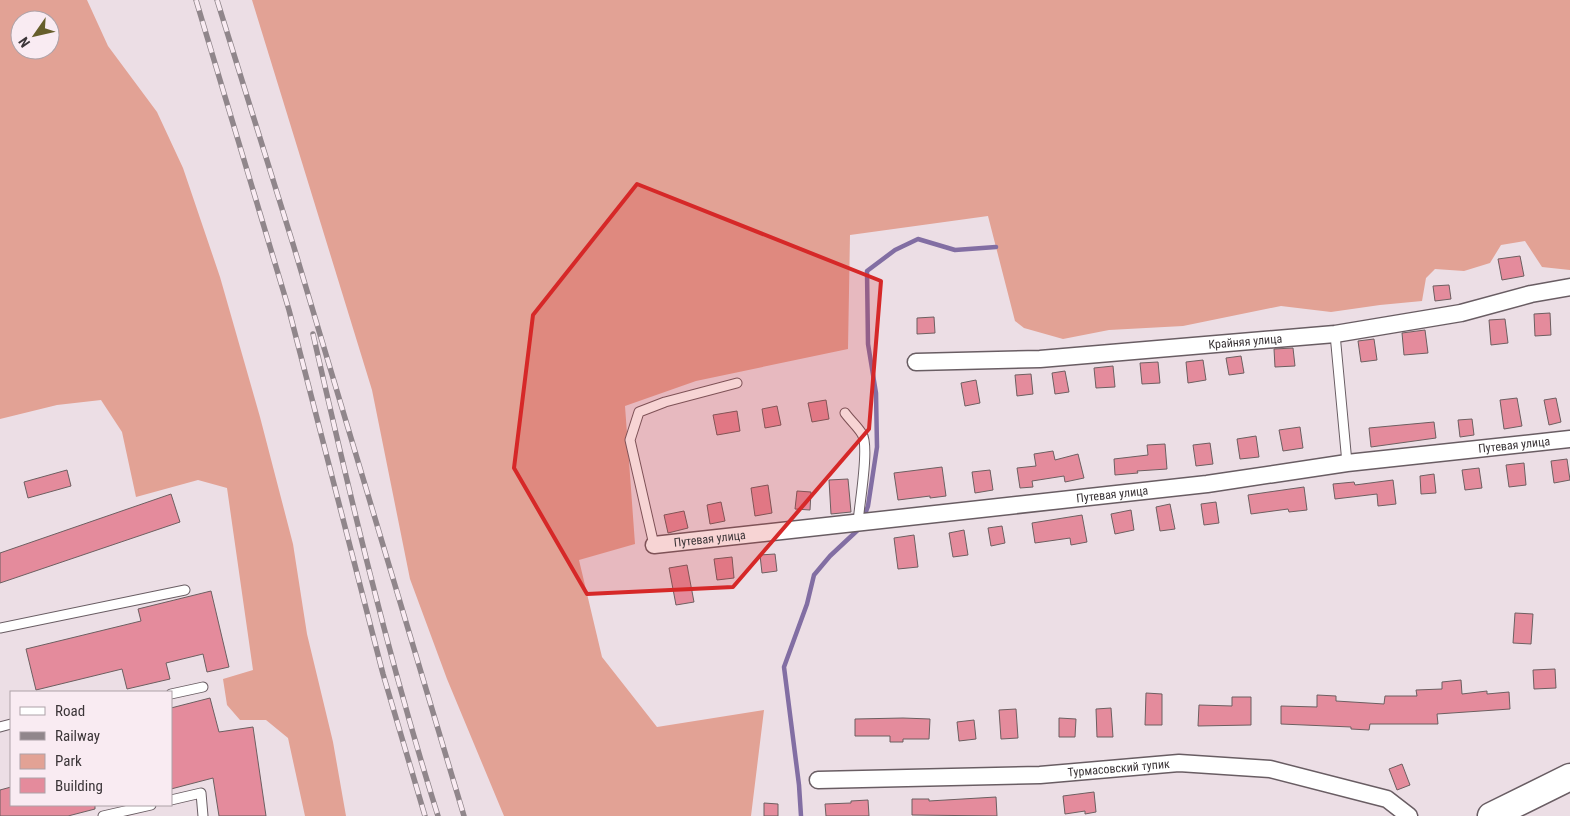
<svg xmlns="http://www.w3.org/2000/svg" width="1570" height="816" viewBox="0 0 1570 816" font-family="'Roboto Condensed',sans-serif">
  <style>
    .green { fill: #e2a295; fill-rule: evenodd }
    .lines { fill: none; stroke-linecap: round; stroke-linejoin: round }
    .stream { stroke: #826ea3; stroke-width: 4.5 }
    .building { fill: #e48b9c; stroke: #6d5f61 }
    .service-casing { stroke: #695d63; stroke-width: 11 }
    .minor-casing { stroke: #695d63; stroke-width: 19 }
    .primary-casing { stroke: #695d63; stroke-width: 29 }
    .service { stroke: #fff; stroke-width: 9 }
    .minor { stroke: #fff; stroke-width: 16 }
    .primary { stroke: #fff; stroke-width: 26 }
    .rail-casing { stroke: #90868b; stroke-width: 5.5 }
    .rail { stroke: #f9ebf2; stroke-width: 4; stroke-dasharray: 11; stroke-linecap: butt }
    .marked { fill: #d62828; fill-opacity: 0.2; stroke: #d62828; stroke-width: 4; stroke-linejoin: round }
    .labels { text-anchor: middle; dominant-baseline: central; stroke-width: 5; stroke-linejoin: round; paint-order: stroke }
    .street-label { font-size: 12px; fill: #3b3538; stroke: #f9ebf2 }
  </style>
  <rect width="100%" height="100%" fill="#ecdee5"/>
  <!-- green -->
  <g class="green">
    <path d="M0,0H87L108,46L157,112L183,168L220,277L260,417L293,544L307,634L333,742L346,816H305L288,738L266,720H240L227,705L223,679L253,670L227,488L198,480L136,497L122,432L101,400L57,405L0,419ZM20,20H50V50H20Z"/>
    <path d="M252,0H1570V270L1542,267L1525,241L1501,245L1490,263L1464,271L1435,269L1426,278L1422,301L1380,305L1331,312L1281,306L1183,326L1109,330L1063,339L1024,328L1015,321L988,216L850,235L848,349L696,381L625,406L635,544L579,560L602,657L657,727L764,710L751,816H504L447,679L410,579L372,390Z"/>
  </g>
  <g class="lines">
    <!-- stream -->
    <g class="stream">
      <path d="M864,517L868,506L877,447L876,393L868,344L867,271L895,250L918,239L955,250L996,247"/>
      <path d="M801,816L799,785L784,667L807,604L814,575L830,556L861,527"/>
    </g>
  </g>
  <!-- building -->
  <g class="building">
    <path d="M1520,256L1524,276L1502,280L1498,259Z"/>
    <path d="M1449,285L1451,299L1435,301L1433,286Z"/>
    <path d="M1550,313L1551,335L1535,336L1534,314Z"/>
    <path d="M934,317L935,333L917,334V318Z"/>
    <path d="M1505,319L1508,343L1491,345L1489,320Z"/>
    <path d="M1425,330L1428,353L1404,355L1402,333Z"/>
    <path d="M1374,339L1377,360L1361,362L1358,341Z"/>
    <path d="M1293,348L1295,366L1275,367L1274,349Z"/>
    <path d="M1241,356L1244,373L1229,375L1226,358Z"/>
    <path d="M1203,360L1206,380L1188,383L1186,362Z"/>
    <path d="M1158,362L1160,383L1142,384L1140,363Z"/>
    <path d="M1113,366L1115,387L1096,388L1094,368Z"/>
    <path d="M1065,371L1069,392L1055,394L1052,373Z"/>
    <path d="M1031,374L1033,394L1017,396L1015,375Z"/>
    <path d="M976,380L980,403L965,406L961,383Z"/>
    <path d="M1517,398L1522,426L1504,429L1500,400Z"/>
    <path d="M1556,398L1561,422L1549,425L1544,400Z"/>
    <path d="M826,400L829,419L812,422L808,403Z"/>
    <path d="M777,406L781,425L765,428L762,409Z"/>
    <path d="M737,411L740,431L717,435L713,415Z"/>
    <path d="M1472,419L1474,435L1460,437L1458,420Z"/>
    <path d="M1434,422L1436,438L1371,447L1369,428Z"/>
    <path d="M1300,427L1303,448L1283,451L1279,430Z"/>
    <path d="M1256,436L1259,457L1240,459L1237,439Z"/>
    <path d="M1210,443L1213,464L1196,466L1193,445Z"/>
    <path d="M1165,444L1167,469L1137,471L1138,473L1115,475L1114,459L1148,455L1147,445Z"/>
    <path d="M1053,451L1055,460L1078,454L1084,478L1065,482L1064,476L1032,481L1033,487L1020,488L1017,468L1036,466L1034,454Z"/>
    <path d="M1567,459L1570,480L1554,483L1551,461Z"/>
    <path d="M1524,463L1526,485L1509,487L1506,465Z"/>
    <path d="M942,467L946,496L930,498V496L898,500L894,473Z"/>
    <path d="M1479,468L1482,488L1465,490L1462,470Z"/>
    <path d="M67,470L71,486L28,498L24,482Z"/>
    <path d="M990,470L993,490L975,493L972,472Z"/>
    <path d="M1434,474L1436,493L1421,494L1420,476Z"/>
    <path d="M848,479L851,512L831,514L829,480Z"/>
    <path d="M1393,480L1396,504L1378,506L1377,494L1335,499L1333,484L1354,482L1355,485Z"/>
    <path d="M768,485L772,513L755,516L751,488Z"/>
    <path d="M1304,487L1307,510L1289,512L1288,509L1251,514L1248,495Z"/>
    <path d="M797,491L811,492L810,510L795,509Z"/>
    <path d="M171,494L180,522L0,583V553Z"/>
    <path d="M721,502L725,521L710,524L707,505Z"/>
    <path d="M1216,502L1219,523L1204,525L1201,504Z"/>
    <path d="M1170,504L1175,529L1160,531L1156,507Z"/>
    <path d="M1131,510L1134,530L1115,534L1111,514Z"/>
    <path d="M684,511L688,528L668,533L664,515Z"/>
    <path d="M1082,515L1087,542L1071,545L1070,538L1035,543L1032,523Z"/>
    <path d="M1002,526L1005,543L991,546L988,528Z"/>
    <path d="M964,530L968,555L953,557L949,533Z"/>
    <path d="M914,535L918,567L898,569L894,538Z"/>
    <path d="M775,554L777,571L762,573L760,555Z"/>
    <path d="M732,557L734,578L717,580L714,559Z"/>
    <path d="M687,565L694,602L676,605L669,568Z"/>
    <path d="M211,591L229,667L207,672L203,654L166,663L170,679L127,689L122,669L36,690L26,649L141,621L138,609Z"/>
    <path d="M1515,613L1533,614L1531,644L1513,643Z"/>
    <path d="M1555,669L1556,688L1534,689L1533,670Z"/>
    <path d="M1461,680L1462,694L1487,691V694L1509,692L1510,709L1437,714L1438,724H1370L1369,730L1351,729V727L1281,724V706L1317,707V695L1336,696V701L1384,704L1385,696H1417L1416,690L1442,689V682Z"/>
    <path d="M1146,693L1162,694V725H1145Z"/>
    <path d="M1232,697H1251V725L1198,726L1199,705L1232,706Z"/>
    <path d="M210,698L219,732L253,727L266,816H219L213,778L171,789V708Z"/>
    <path d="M1111,708L1113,737H1097L1096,709Z"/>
    <path d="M1016,709L1018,738L1001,739L999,710Z"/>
    <path d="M903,718L930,719L929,739H903V742H890V736H855V719Z"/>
    <path d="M1059,718L1076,719L1075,737H1059Z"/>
    <path d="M974,720L976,739L959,741L957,722Z"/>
    <path d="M1402,764L1410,785L1397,790L1389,769Z"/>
    <path d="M11,787V805H95V809L68,816H0V790Z"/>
    <path d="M1094,792L1096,812L1085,814V811L1065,814L1063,796Z"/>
    <path d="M996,797L997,816L912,815V799H929V801Z"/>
    <path d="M868,800L869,816H826L825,804L851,803V801Z"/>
    <path d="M764,803L778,804V816H764Z"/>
  </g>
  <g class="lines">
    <!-- service casing -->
    <g class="service-casing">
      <g id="service">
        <path d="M1335,334L1347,463"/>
        <path d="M845,413C850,420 858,427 862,434C870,447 859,505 858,523"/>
        <path d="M654,545L630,440L639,412L665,402L737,383"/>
        <path d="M0,628L185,590"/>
        <path d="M171,694L203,687"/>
        <path d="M0,727L11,724"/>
        <path d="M171,800L201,793L203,816"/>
        <path d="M103,816L151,805"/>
      </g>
    </g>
    <!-- minor casing -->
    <g class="minor-casing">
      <g id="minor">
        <path id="s1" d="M916,362L1040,359L1335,334L1461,313L1531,294L1570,287"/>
        <path id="s2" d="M654,545L1207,484L1347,463L1570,439"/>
        <path id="s3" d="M818,780L1040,775L1179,763L1270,769L1387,799L1409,816"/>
      </g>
    </g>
    <!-- primary casing -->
    <g class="primary-casing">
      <path id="primary" d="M1491,816L1570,777"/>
    </g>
    <!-- service -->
    <use href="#service" class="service"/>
    <!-- minor -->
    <use href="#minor" class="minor"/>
    <!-- primary -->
    <use href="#primary" class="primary"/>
    <!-- rail casing -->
    <g class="rail-casing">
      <g id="rail">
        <path d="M196,0L289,310L383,674L425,816"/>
        <path d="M217,0L293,244L464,816"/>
        <path d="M313,334C350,496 388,657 438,816"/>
      </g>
    </g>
    <!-- rail -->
    <use href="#rail" class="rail"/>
  </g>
  <!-- marked area -->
  <path class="marked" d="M637,184L881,281L869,429L733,587L587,594L514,468L533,315Z"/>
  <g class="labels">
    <!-- street labels -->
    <g class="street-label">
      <text stroke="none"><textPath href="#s1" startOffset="330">Крайняя улица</textPath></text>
      <text stroke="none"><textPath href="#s2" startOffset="866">Путевая улица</textPath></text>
      <text stroke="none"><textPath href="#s2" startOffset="461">Путевая улица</textPath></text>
      <text stroke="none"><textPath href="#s2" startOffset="56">Путевая улица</textPath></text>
      <text stroke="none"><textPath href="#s3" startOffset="301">Турмасовский тупик</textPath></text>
    </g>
  </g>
  <!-- legend -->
  <rect x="10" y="691" width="162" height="115" fill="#f9ebf2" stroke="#ada2a8"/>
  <rect x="20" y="707" width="25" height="8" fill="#ffffff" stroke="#ada2a8"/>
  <text x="55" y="716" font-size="15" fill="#3b3538">Road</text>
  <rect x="20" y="732" width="25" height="8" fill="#90868b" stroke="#ada2a8"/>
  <text x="55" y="741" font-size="15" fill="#3b3538">Railway</text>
  <rect x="20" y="754" width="25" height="15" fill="#e2a295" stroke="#ada2a8"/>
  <text x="55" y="766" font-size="15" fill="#3b3538">Park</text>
  <rect x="20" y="778" width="25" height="15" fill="#e48b9c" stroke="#ada2a8"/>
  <text x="55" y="791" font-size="15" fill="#3b3538">Building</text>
  <!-- north arrow -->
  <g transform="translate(35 35) rotate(236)"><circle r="24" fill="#f9ebf2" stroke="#ada2a8"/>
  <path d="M0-4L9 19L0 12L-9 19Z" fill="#665e2b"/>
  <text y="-8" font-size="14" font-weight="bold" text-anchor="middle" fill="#3b3538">N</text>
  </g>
</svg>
